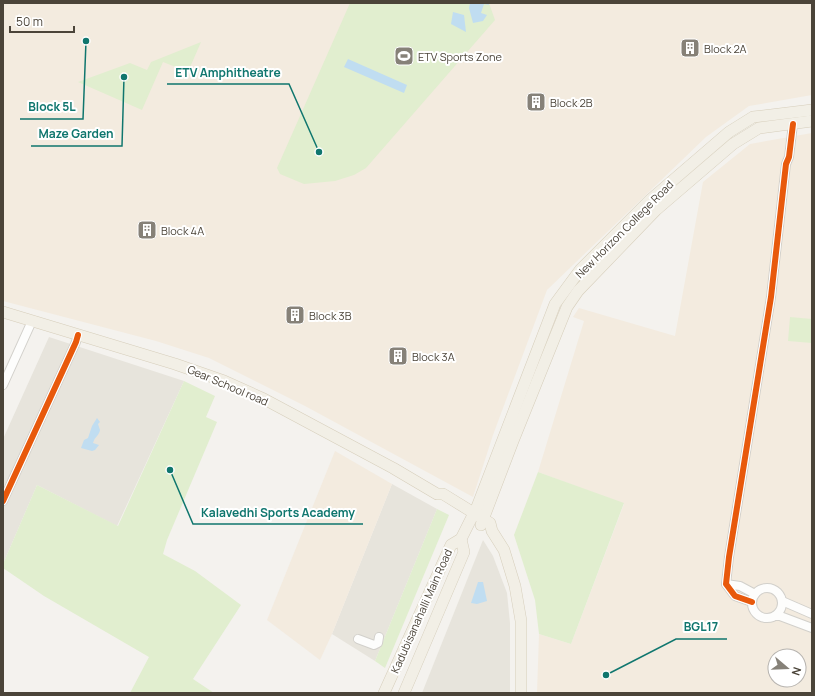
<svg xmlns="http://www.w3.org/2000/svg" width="815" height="696" viewBox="0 0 815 696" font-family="Manrope,sans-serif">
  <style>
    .residential { fill: #e7e4dc }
    .commercial { fill: #f3ebdf; fill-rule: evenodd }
    .green { fill: #e1eecf }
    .water { fill: #c0ddf1 }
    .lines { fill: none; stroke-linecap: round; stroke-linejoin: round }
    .minor-casing { stroke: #d2d0cb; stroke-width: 10 }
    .major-casing { stroke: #d6cebb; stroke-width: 12 }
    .minor { stroke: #fdfdfc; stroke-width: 8 }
    .major { stroke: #f2efe6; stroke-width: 11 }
    .cycleway-casing { stroke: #fff; stroke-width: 8 }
    .cycleway { stroke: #e8590c; stroke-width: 6 }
    .labels { text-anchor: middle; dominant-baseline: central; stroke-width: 4; stroke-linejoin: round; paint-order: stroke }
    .poi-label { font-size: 11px; fill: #4b4439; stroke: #fff; text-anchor: start }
    .street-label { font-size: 11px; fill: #4b4439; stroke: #fff }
    .leader { fill: none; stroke: #0f766e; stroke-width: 1.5 }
    .callout-dot { fill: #0f766e; stroke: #fff; stroke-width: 1.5 }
    .callout-label { font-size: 12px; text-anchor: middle; font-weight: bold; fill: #0f766e; stroke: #fff; stroke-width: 4; stroke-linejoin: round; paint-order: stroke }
  </style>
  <rect width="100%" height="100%" fill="#f4f2ee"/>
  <!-- residential -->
  <g class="residential">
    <path d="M49,337L184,381L117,526L37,485L3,564V439Z"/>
    <path d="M392,484L437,509L375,661L332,634Z"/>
    <path d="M483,540L493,556L507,593L510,623V693H422Z"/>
  </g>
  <!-- commercial -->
  <g class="commercial">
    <path d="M3,3H812V95L749,106L706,137L547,290L493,435L473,497L305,406L209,358L156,341L3,301Z"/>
    <path d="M812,133V693H537L539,634L571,644L624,504L538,472L584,321L573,317L579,308L675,336L703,182L750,144ZM775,656H799V680H775Z"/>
    <path d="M335,451L392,484L332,634L320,660L267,620Z"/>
  </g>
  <!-- green -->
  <g class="green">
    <path d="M350,3H489L495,20L366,168L354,175L335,181L304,184L280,174L277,168Z"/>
    <path d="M201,42L188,72L163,62L142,110L78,82L130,63L147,70L151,62Z"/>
    <path d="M790,317L812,319V343L788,341Z"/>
    <path d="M184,381L215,396L206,417L217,422L167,540L163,554L195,571L241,605L193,679L214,693H130L149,657L44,596L3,568V564L37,485L118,526Z"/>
    <path d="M538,472L624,503L571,644L539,634L535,600L514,535Z"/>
    <path d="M437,509L449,515L385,668L375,661Z"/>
  </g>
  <!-- water -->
  <g class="water">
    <path d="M470,3H488L489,5L484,4L481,13L487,15L483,21L473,23L469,8Z"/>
    <path d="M453,12L464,15L466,32L451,24Z"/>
    <path d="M348,59L407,85L404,93L344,67Z"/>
    <path d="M97,418L100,422L98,424L100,430C99,436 95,436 93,443L99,445L95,450L92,451L81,448L84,440L88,438L92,426Z"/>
    <path d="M478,582H483L487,601L477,604L471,603Z"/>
  </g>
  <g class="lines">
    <!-- minor casing -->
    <g class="minor-casing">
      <g id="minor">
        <path d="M3,385L32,321"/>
        <path d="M3,501L76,342L78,335"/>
        <path d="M726,584L740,586L755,594"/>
        <circle cx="767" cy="603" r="15"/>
        <path d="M782,601L812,614"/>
        <path d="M752,602L735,596L726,584L729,557L771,297L786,164L789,157L793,124"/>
        <path d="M775,616H780L812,628"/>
        <path d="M358,639L374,645L378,643L379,637"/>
      </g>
    </g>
    <!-- major casing -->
    <g class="major-casing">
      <g id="major">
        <path d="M3,312L175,364L224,381L264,399L393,468L437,494H443L490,523L492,531L504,550L515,586L521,621V693"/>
        <path d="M481,525L513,441L567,307L578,291L656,210L733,144L759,128L812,121"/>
        <path d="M384,693L451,545L461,539L477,507L555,304L580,270L650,200L729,132L753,117L812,110"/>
        <path d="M404,693L464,552L461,539"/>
      </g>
    </g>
    <!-- minor -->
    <use href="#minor" class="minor"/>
    <!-- major -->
    <use href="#major" class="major"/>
    <!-- cycleway casing -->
    <g class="cycleway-casing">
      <g id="cycleway">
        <path d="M3,501L76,342L78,335"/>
        <path d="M752,602L735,596L726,584L729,557L771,297L786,164L789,157L793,124"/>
      </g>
    </g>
    <!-- cycleway -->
    <use href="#cycleway" class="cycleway"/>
  </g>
  <!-- icons -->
  <defs>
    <g id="building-square" transform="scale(1)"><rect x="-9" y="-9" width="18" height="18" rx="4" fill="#868178" stroke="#fff"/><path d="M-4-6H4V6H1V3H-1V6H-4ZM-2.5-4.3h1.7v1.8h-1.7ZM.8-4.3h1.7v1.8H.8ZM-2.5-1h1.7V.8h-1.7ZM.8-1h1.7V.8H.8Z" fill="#fff"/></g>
    <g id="stadium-square" transform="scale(1)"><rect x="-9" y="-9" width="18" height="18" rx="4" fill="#868178" stroke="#fff"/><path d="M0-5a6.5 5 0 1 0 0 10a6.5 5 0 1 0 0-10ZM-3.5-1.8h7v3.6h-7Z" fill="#fff"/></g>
  </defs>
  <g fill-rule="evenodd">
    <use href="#building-square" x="690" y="48"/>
    <use href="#stadium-square" x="404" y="56"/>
    <use href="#building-square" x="536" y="102"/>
    <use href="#building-square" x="147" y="230"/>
    <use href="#building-square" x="295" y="315"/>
    <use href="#building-square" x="398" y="356"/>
  </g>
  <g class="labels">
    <!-- poi labels -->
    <g class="poi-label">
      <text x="704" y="48">Block 2A</text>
      <text x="418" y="56">ETV Sports Zone</text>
      <text x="550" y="102">Block 2B</text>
      <text x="161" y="230">Block 4A</text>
      <text x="309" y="315">Block 3B</text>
      <text x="412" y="356">Block 3A</text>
    </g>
    <!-- street labels -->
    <g class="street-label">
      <text transform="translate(624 229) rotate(-45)">New Horizon College Road</text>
      <text transform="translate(228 385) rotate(23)">Gear School road</text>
      <text transform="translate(421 611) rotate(-66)">Kadubisanahalli Main Road</text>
    </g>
  </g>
  <!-- callouts -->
  <path class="leader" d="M319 152L289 84H167M86 41L83 119H20M124 77L122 146H31M170 470L193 524H363M606 675L676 639H727"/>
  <g class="callout-dot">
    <circle cx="319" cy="152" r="4"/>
    <circle cx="86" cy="41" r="4"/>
    <circle cx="124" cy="77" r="4"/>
    <circle cx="170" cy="470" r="4"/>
    <circle cx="606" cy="675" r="4"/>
  </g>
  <g class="callout-label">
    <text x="228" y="77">ETV Amphitheatre</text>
    <text x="52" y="111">Block 5L</text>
    <text x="76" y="138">Maze Garden</text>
    <text x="278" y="517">Kalavedhi Sports Academy</text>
    <text x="701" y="631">BGL17</text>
  </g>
  <!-- border -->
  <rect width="815" height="696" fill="none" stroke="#4b4439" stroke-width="8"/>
  <!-- north arrow -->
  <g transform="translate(787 668) rotate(109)"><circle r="19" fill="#ffffff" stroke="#b7b4b0"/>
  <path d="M0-3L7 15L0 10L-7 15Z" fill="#868178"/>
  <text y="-6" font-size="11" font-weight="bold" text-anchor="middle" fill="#4b4439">N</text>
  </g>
  <!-- scale -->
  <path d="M10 26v6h64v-6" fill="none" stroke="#4b4439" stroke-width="2"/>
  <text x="16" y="26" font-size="12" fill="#4b4439" stroke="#ffffff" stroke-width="3" paint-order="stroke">50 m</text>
</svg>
